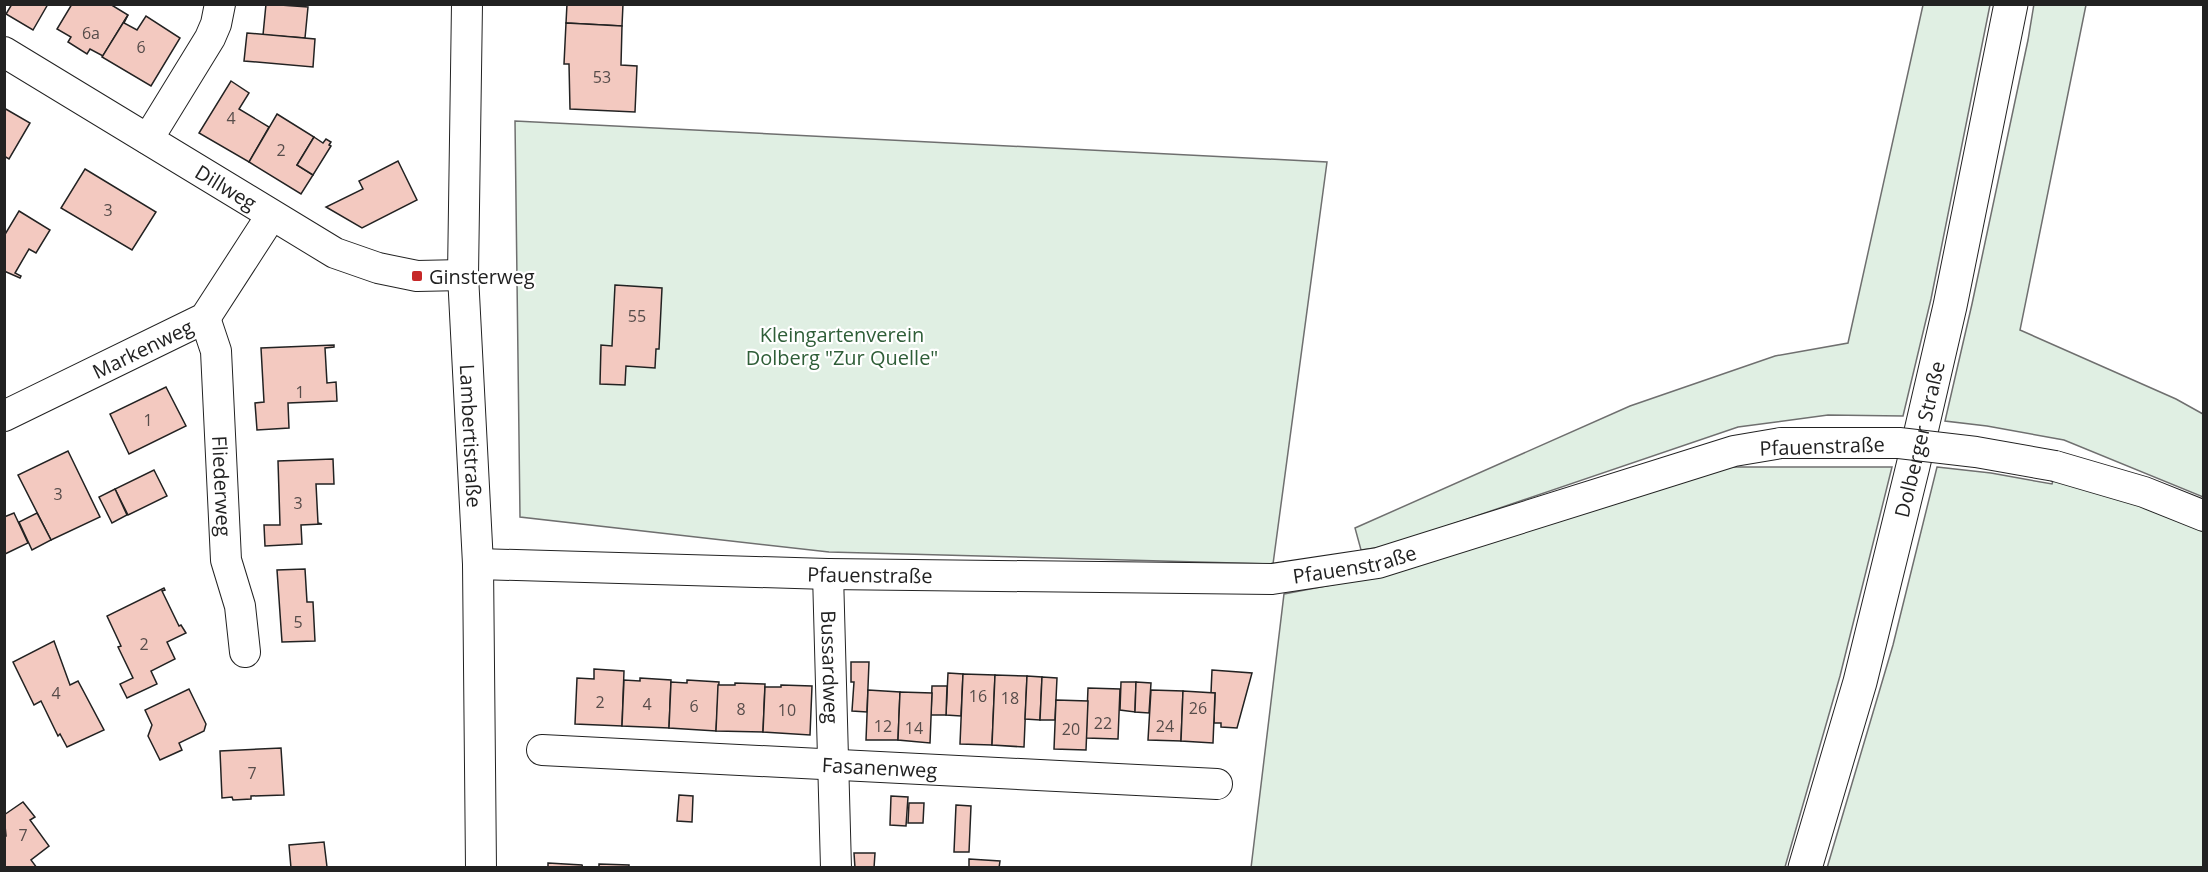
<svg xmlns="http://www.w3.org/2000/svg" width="2208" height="872" viewBox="0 0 2208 872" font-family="'Open Sans',sans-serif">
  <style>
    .green { fill: #e0efe3; stroke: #6f6f6f; stroke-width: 1.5 }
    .building { fill: #f3c9c0; stroke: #222; stroke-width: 1.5 }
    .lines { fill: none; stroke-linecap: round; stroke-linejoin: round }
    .minor-casing { stroke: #222; stroke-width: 32 }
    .secondary-casing { stroke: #222; stroke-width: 35 }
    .minor { stroke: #fff; stroke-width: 30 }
    .secondary { stroke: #fff; stroke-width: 33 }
    .minor-bridge-casing { stroke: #222; stroke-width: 32; stroke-linecap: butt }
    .minor-bridge { stroke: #fff; stroke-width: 30 }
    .poi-dot { fill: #c62828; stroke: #fff; stroke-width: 2 }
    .labels { text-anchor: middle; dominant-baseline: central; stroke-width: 4.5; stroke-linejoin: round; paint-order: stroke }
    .number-label { font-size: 16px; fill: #564c4a }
    .street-label { font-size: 20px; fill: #222; stroke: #fff }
    .poi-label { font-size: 20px; fill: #222; stroke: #fff; text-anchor: start }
    .park-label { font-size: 20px; fill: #2f5e38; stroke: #fff }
  </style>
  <rect width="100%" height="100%" fill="#fff"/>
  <!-- green -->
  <g class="green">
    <path d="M2034,4L2086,5L2020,330L2176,399L2203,414V497L2064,440L1987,426L1945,421L1972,304L2028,40Z"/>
    <path d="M1923,5H1990L1931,299L1903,416L1828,415L1738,427L1388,546L1361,550L1355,528L1630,406L1775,356L1848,343Z"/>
    <path d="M515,121L1327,162L1273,564L829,552L520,517Z"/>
    <path d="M1723,467H1892L1840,676L1785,867L1251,868L1284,594L1383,575Z"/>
    <path d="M1937,467L1991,473L2052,484L2055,475L2203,525V867L1827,868L1893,645Z"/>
  </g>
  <!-- building -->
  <g class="building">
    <path d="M12,4H48L33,30L6,14Z"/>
    <path d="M72,4H110L128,15L103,56L90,49L87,54L68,42L71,37L57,29Z"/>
    <path d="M266,4L308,7L305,38L263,35Z"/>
    <path d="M567,4H623L622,26L566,23Z"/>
    <path d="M128,15L124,23L137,30L146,16L180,38L151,86L102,57Z"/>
    <path d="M566,23L622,26L621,65L637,66L635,112L570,109L569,64H564Z"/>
    <path d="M247,33L315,39L313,67L244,61Z"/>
    <path d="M231,81L249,93L239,109L269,127L249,162L199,133Z"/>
    <path d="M4,108L30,123L9,159L4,156Z"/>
    <path d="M277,114L314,137L297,165L313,175L301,194L249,162Z"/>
    <path d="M314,137L323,143L326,139L331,142L329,145L331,146L313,175L297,165Z"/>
    <path d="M398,161L417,200L362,228L326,207L363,189L359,181Z"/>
    <path d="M85,169L156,212L132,250L61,208Z"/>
    <path d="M19,211L50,230L36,253L29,249L15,273L21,276L20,278L4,271V236Z"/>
    <path d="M615,285L662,288L659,349H656L655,368L626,366L625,385L600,384L601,345L612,346Z"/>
    <path d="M334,345V347L325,348L327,383L336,382L337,401L288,403L289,428L257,430L255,403L264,402L261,348Z"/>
    <path d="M166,387L186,426L129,454L110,414Z"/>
    <path d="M68,451L100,517L51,540L18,475Z"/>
    <path d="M333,459L334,484H316L318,523L322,524L301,525L302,544L265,546L264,525H280L278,461Z"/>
    <path d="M154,470L167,496L128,515L115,489Z"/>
    <path d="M115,489L127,515L112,523L99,497Z"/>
    <path d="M14,513L28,543L5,554L4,517Z"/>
    <path d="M37,513L51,540L32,550L19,522Z"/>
    <path d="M305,569L307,602H313L315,641L282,642L277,570Z"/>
    <path d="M164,588L165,590L162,591L179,626L181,625L186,633L167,642L175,659L151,671L157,684L127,698L120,684L133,678L118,647L121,646L107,616Z"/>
    <path d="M54,641L70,685L78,681L104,730L67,747L60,734L58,736L41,701L34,705L13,662Z"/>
    <path d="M851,662H869L867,712L852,711L854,682H851Z"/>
    <path d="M594,669L624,671L622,726L575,724L577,678L594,679Z"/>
    <path d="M1212,670L1252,673L1237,728L1221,727V723H1214L1215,693H1211Z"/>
    <path d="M948,673L963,674L961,716L946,715Z"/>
    <path d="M963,674L995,675L992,745L960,744Z"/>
    <path d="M995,675L1027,676L1024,747L992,745Z"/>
    <path d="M1027,676L1042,677L1040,720L1025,719Z"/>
    <path d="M1042,677L1057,678L1055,720H1040Z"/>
    <path d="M640,678L671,680L669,728L622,726L624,680L640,681Z"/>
    <path d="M687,680L719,682L716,731L669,728L671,682L687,683Z"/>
    <path d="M1121,682H1136L1135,712L1120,710Z"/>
    <path d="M1136,682L1151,683L1149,713L1135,712Z"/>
    <path d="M735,683L765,684L763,732L716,731L718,685H735Z"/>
    <path d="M781,685L812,686L810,735L763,732L765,687H781Z"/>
    <path d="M932,686H947L946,715H931Z"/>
    <path d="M1088,688L1120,689L1118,739L1086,738Z"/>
    <path d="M189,689L206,724L204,731L179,743L182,750L160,760L148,736L152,725L145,710Z"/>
    <path d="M868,690L900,692L898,740H866Z"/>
    <path d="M1151,690L1183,691L1181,741L1148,740Z"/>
    <path d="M1183,691L1215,693L1213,743L1181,741Z"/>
    <path d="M900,692L932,693L930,743L898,740Z"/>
    <path d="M1056,700L1088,701L1086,750L1054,749Z"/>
    <path d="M281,748L284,795L251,796V799L233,800L232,797L222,798L220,751Z"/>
    <path d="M679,795L693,796L692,822L677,821Z"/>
    <path d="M891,796L908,797L906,826L890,825Z"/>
    <path d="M23,802L35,817L30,820L49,846L31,860L37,868H4V837L6,836L4,815Z"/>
    <path d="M909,803H924L923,823H908Z"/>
    <path d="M956,805L971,806L969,852H954Z"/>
    <path d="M324,842L327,867L291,868L289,845Z"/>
    <path d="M854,853H875L874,868H855Z"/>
    <path d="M969,859L1000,861L999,868H969Z"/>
    <path d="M548,863L582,865L583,868H548Z"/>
    <path d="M599,864L629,865V868H599Z"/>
  </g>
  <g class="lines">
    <!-- minor casing -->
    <g class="minor-casing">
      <g id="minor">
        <path id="s1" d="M467,4L463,275L478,564L481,868"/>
        <path id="s2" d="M4,52L335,253L378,268L417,276L463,275"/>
        <path d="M148,139L210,38L216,24L220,4"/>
        <path id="s3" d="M205,318L216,351L226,560L240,606L245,652"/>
        <path id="s4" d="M4,416L205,318L271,216"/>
        <path d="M2055,466L2144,492L2204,516"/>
        <path id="s5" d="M478,564L828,574L1272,579L1378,563L1734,451L1781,443"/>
        <path id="s6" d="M828,574L836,868"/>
        <path id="s7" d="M542,750L1217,784"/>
      </g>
    </g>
    <!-- secondary casing -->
    <g class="secondary-casing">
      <g id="secondary">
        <path id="s8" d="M1805,868L1860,682L1913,466L1950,306L2011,4"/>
      </g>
    </g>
    <!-- minor -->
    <use href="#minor" class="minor"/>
    <!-- secondary -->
    <use href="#secondary" class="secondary"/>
    <!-- minor-bridge casing -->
    <g class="minor-bridge-casing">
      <path id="minor-bridge" d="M1781,443H1899L1976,452L2055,466"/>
    </g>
    <!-- minor-bridge -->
    <use href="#minor-bridge" class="minor-bridge"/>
  </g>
  <!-- markers -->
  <rect class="poi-dot" x="411" y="270" width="12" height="12" rx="3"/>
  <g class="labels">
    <!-- number labels -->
    <g class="number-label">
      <text x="91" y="33">6a</text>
      <text x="141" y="47">6</text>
      <text x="602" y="77">53</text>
      <text x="231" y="118">4</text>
      <text x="281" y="150">2</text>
      <text x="108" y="210">3</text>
      <text x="637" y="316">55</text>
      <text x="300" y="392">1</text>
      <text x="148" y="420">1</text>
      <text x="58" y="494">3</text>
      <text x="298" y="503">3</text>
      <text x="298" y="622">5</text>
      <text x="144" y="644">2</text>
      <text x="56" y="693">4</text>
      <text x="978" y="696">16</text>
      <text x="1010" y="698">18</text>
      <text x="600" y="702">2</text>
      <text x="647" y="704">4</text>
      <text x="694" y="706">6</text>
      <text x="1198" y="708">26</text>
      <text x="741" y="709">8</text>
      <text x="787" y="710">10</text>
      <text x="1103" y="723">22</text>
      <text x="883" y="726">12</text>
      <text x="1165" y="726">24</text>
      <text x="914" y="728">14</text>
      <text x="1071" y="729">20</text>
      <text x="252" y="773">7</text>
      <text x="23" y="835">7</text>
    </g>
    <!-- street labels -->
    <g class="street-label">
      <text stroke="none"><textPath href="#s2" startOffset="260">Dillweg</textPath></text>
      <text stroke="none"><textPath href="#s4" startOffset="154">Markenweg</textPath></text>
      <text stroke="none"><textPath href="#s1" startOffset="432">Lambertistraße</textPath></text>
      <text stroke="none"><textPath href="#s8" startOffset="444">Dolberger Straße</textPath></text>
      <text transform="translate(1822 446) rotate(-2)">Pfauenstraße</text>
      <text stroke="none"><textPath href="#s3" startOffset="170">Fliederweg</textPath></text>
      <text stroke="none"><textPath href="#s5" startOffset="878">Pfauenstraße</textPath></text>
      <text stroke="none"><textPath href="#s5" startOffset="392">Pfauenstraße</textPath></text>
      <text stroke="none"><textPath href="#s6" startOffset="93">Bussardweg</textPath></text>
      <text stroke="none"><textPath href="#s7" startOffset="338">Fasanenweg</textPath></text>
    </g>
    <!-- poi labels -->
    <g class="poi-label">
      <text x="429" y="276">Ginsterweg</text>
    </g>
    <!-- park labels -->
    <g class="park-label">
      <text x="842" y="334">Kleingartenverein<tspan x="842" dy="23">Dolberg "Zur Quelle"</tspan></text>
    </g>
  </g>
  <!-- border -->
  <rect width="2208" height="872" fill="none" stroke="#222222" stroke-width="12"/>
</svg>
